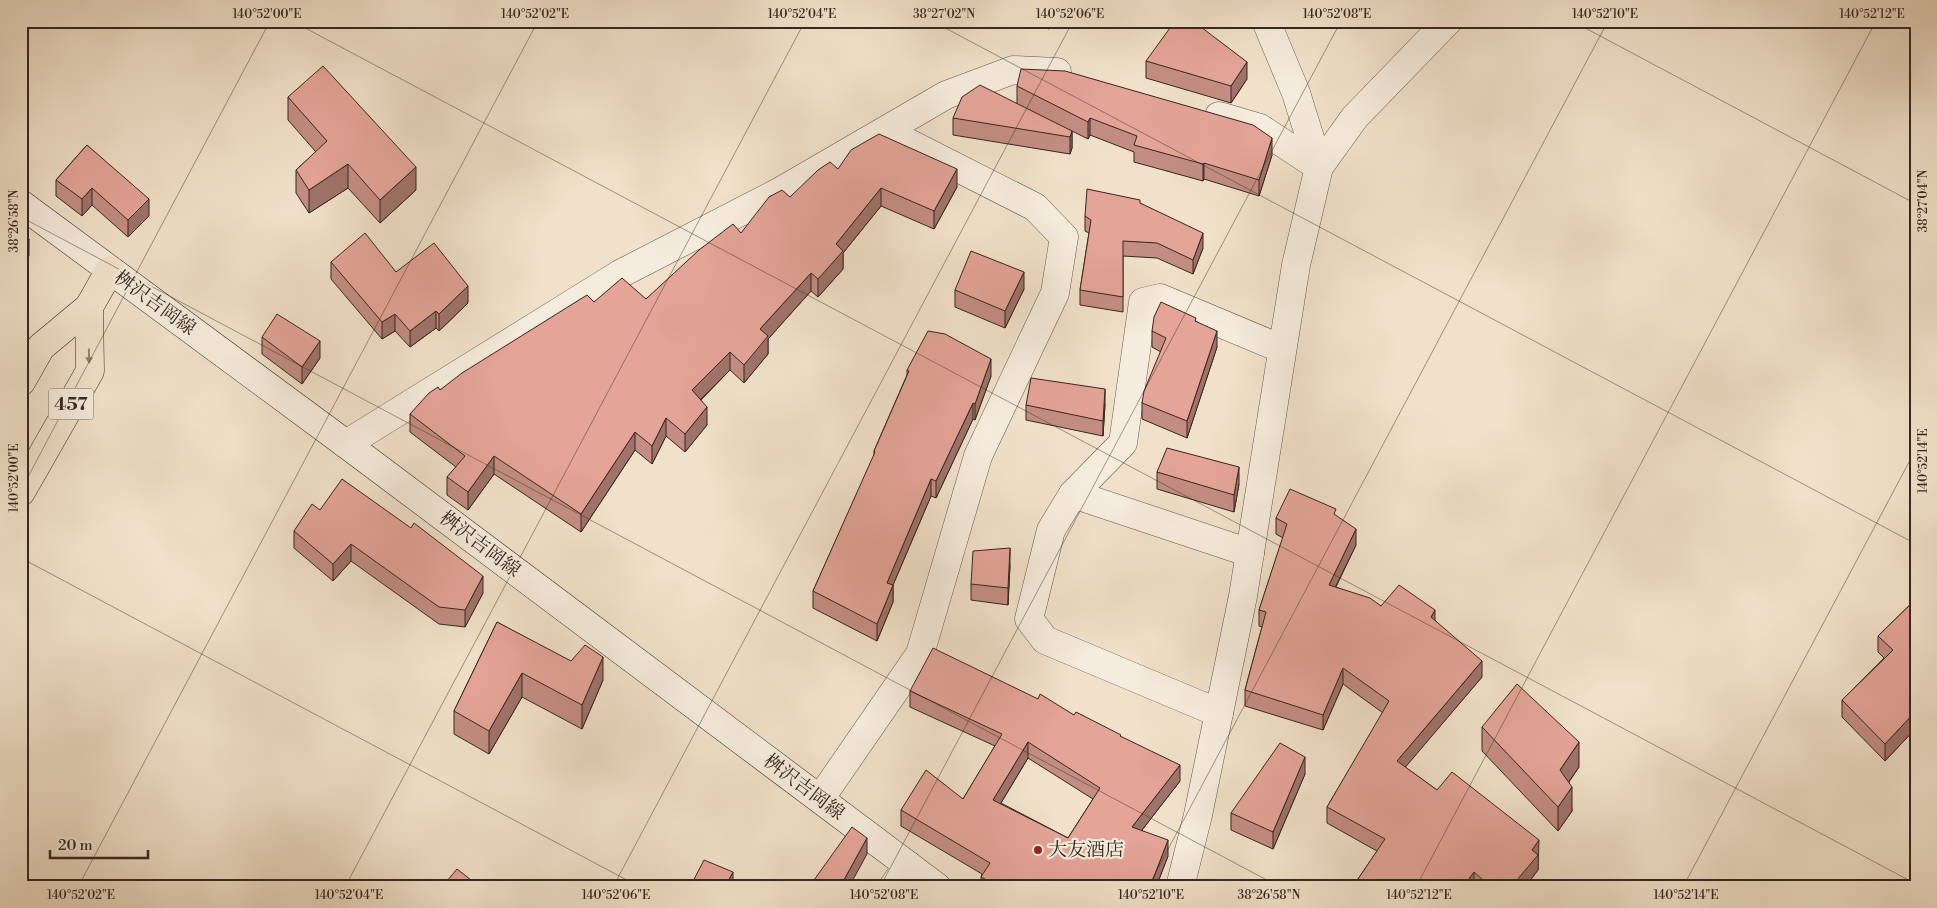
<svg xmlns="http://www.w3.org/2000/svg" width="1937" height="908" viewBox="0 0 1937 908" font-family="'Libre Bodoni','Noto Serif JP',serif">
  <style>
    .lines { fill: none; stroke-linecap: round; stroke-linejoin: round }
    .minor-casing { stroke: #65564a; stroke-width: 29 }
    .secondary-casing { stroke: #36271f; stroke-width: 29 }
    .trunk-casing { stroke: #36271f; stroke-width: 29 }
    .minor { stroke: #f6ecdd; stroke-width: 28 }
    .secondary { stroke: #f6ecdd; stroke-width: 28 }
    .trunk { stroke: #f1e1ca; stroke-width: 28 }
    .wall { fill: #c48d83; stroke: #36271f; fill-rule: evenodd }
    .shaded-wall { fill: #a0736a; stroke: #36271f }
    .building { fill: #e4a498; stroke: #36271f; fill-rule: evenodd }
    .oneway { fill: #948474 }
    .ticks { fill: none; stroke: #36271f; stroke-width: 1; stroke-opacity: 0.45 }
    .poi-dot { fill: #8f2418; stroke: #f6ecdd; stroke-width: 2 }
    .labels { text-anchor: middle; dominant-baseline: central; stroke-width: 4.5; stroke-linejoin: round; paint-order: stroke }
    .shield { fill: #f6ecdd; stroke: #706258; stroke-width: 1 }
    .shield-label { font-size: 18px; font-weight: bold; fill: #36271f }
    .street-label { font-size: 19px; fill: #36271f; stroke: #f6ecdd }
    .poi-label { font-size: 19px; fill: #36271f; stroke: #f6ecdd; text-anchor: start }
    .neatline { fill: none; stroke: #36271f; stroke-width: 2 }
    .ticks-label { font-size: 12px; text-anchor: middle; fill: #36271f }
  </style>
  <rect width="100%" height="100%" fill="#f1e1ca"/>
  <filter id="stains"><feTurbulence type="fractalNoise" baseFrequency=".004" numOctaves="4"/><feColorMatrix values="0 0 0 0 .2 0 0 0 0 .09 0 0 0 0 .02 0 0 0 .5 -.17"/></filter>
  <radialGradient id="worn" r=".72"><stop offset=".6" stop-color="#630" stop-opacity="0"/><stop offset="1" stop-color="#630" stop-opacity=".3"/></radialGradient>
  <g class="lines">
    <!-- minor casing -->
    <g class="minor-casing">
      <g id="minor">
        <path d="M1266,21L1296,93L1319,167"/>
        <path d="M1219,116L1260,128L1319,167"/>
        <path d="M346,444L620,274L779,192L946,95L1013,70L1057,72"/>
        <path d="M1073,494L1250,553"/>
        <path d="M1219,713L1045,640L1029,619L1051,530L1073,494L1123,443L1143,302L1160,298L1282,349"/>
        <path d="M820,799L920,654L978,456L1055,293L1064,237L1035,207L885,131"/>
        <path d="M893,887L908,865"/>
        <path d="M1180,887L1198,815L1243,596L1296,265L1319,167L1355,117L1448,21"/>
      </g>
    </g>
    <!-- secondary casing -->
    <g class="secondary-casing">
      <path id="secondary" d="M21,204L346,444L937,887"/>
    </g>
    <!-- trunk casing -->
    <g class="trunk-casing">
      <g id="trunk">
        <path d="M21,382L41,347L89,307L110,270"/>
        <path d="M21,492L90,371L89,307"/>
      </g>
    </g>
    <!-- minor -->
    <use href="#minor" class="minor"/>
    <!-- secondary -->
    <use href="#secondary" class="secondary"/>
    <!-- trunk -->
    <use href="#trunk" class="trunk"/>
  </g>
  <!-- wall -->
  <g class="wall">
    <path d="M1025,21H1051L1049,29Z"/>
    <path d="M1146,61L1247,79L1231,103L1146,78Z"/>
    <path d="M1017,86L1272,155L1259,196L1204,179L1203,181L1134,162V152L1090,135L1088,139L1072,131V148L1070,154L953,135V118L1017,103Z"/>
    <path d="M288,97L416,190L380,223L348,188L309,213L296,193V170L316,152L288,120Z"/>
    <path d="M87,145L149,216L128,237L92,205L82,216L56,196V180Z"/>
    <path d="M838,169L957,187L934,229L881,206L843,253V269L818,297L811,291L768,339V354L744,383L730,370L701,400L707,425L685,452L666,436L652,464L635,450L581,532L494,474L468,510L447,495V477L456,467L410,432V414L440,390L594,302L646,299L741,233L790,197Z"/>
    <path d="M1140,203L1203,248L1193,274L1157,258L1123,256V312L1080,305V290L1089,233L1085,231V216Z"/>
    <path d="M331,262L396,272L468,303L439,331L436,328L410,347L395,331L382,339L331,279Z"/>
    <path d="M1024,289L1005,328L955,307V290Z"/>
    <path d="M1196,321L1217,347L1187,438L1142,419V403L1161,352L1152,347V331Z"/>
    <path d="M262,337L320,358L302,384L262,354Z"/>
    <path d="M907,370L991,376L975,420L973,419L936,498L931,496L893,585V602L877,641L813,608V591L874,456V451L907,375Z"/>
    <path d="M1105,404L1103,436L1026,420V405Z"/>
    <path d="M1157,472L1239,484L1234,512L1157,489Z"/>
    <path d="M320,510L483,593L465,627L439,624L351,561L333,581L294,548V531Z"/>
    <path d="M1336,516L1356,545L1336,587L1381,606L1435,620L1482,677L1405,767L1437,790L1539,856L1538,857V870L1525,887H1358V879L1377,851L1327,823V807L1383,713L1343,684L1323,730L1245,706V690L1262,627L1259,626V610L1283,538L1276,534V518Z"/>
    <path d="M1010,565L1008,605L971,600V584Z"/>
    <path d="M1916,599V728L1885,761L1842,717V700L1884,658L1878,652V636Z"/>
    <path d="M497,622L603,680L582,729L522,697L489,754L454,734V711Z"/>
    <path d="M910,691L1038,699L1121,737L1180,781L1142,830L1168,856L1156,887H981V877L982,874L901,826V810L963,799L995,746L910,707ZM1028,758L1093,799L1068,838L1001,803Z"/>
    <path d="M1482,727L1579,767L1569,782L1572,811L1558,831L1482,751Z"/>
    <path d="M1305,774L1273,849L1231,830V813Z"/>
  </g>
  <!-- shaded-wall -->
  <g class="shaded-wall">
    <path d="M1049,21H1051L1049,29Z"/>
    <path d="M1247,62V79L1231,103V86Z"/>
    <path d="M1090,118V135L1088,139V122Z"/>
    <path d="M1072,131V148L1070,154V137Z"/>
    <path d="M1272,138V155L1259,196V180Z"/>
    <path d="M1204,163V179L1203,181V164Z"/>
    <path d="M348,164V188L309,213V190Z"/>
    <path d="M416,167V190L380,223V200Z"/>
    <path d="M957,169V187L934,229V211Z"/>
    <path d="M92,188V205L82,216V199Z"/>
    <path d="M881,188V206L843,253V269L818,297V279L836,244Z"/>
    <path d="M149,199V216L128,237V220Z"/>
    <path d="M1203,233V248L1193,274V260Z"/>
    <path d="M29,239V256L21,266V250Z"/>
    <path d="M1024,272V289L1005,328V311Z"/>
    <path d="M811,273V291L768,339V354L744,383V365L760,329Z"/>
    <path d="M468,286V303L439,331V314Z"/>
    <path d="M436,311V328L410,347V331Z"/>
    <path d="M395,314V331L382,339V322Z"/>
    <path d="M1217,331V347L1187,438V421Z"/>
    <path d="M320,341V358L302,384V367Z"/>
    <path d="M730,352V370L692,408V390Z"/>
    <path d="M991,359V376L975,420V404Z"/>
    <path d="M1105,389V404L1103,436V421Z"/>
    <path d="M973,403V419L936,498V481Z"/>
    <path d="M707,407V425L685,452V434Z"/>
    <path d="M666,418V436L652,464V446Z"/>
    <path d="M635,432V450L581,532V514Z"/>
    <path d="M494,456V474L468,510V492Z"/>
    <path d="M1239,467V484L1234,512V495Z"/>
    <path d="M931,479V496L887,599V583Z"/>
    <path d="M1356,529V545L1329,600V585Z"/>
    <path d="M351,544V561L333,581V564Z"/>
    <path d="M1010,548V565L1008,605V588Z"/>
    <path d="M483,576V593L465,627V610Z"/>
    <path d="M893,585V602L877,641V624Z"/>
    <path d="M1435,610V626L1431,617Z"/>
    <path d="M603,657V680L582,729V705Z"/>
    <path d="M1482,661V677L1397,777V761Z"/>
    <path d="M1343,668V684L1323,730V715Z"/>
    <path d="M522,673V697L489,754V731Z"/>
    <path d="M1916,711V728L1885,761V744Z"/>
    <path d="M1028,742V758L993,816V800Z"/>
    <path d="M1579,742V767L1560,794V770Z"/>
    <path d="M1305,757V774L1273,849V832Z"/>
    <path d="M1180,765V781L1132,843V827Z"/>
    <path d="M1572,787V811L1558,831V807Z"/>
    <path d="M867,838V854L849,887H840Z"/>
    <path d="M1168,840V856L1156,887H1150Z"/>
    <path d="M1539,840L1538,870L1525,887H1511L1532,850Z"/>
    <path d="M733,872V887H725Z"/>
    <path d="M1474,872V887H1463Z"/>
  </g>
  <!-- building -->
  <g class="building">
    <path d="M1175,21H1193L1247,62L1231,86L1146,61Z"/>
    <path d="M323,66L416,167L380,200L348,164L309,190L296,170L327,141L288,97Z"/>
    <path d="M1021,69L1065,71L1253,125L1272,138L1259,180L1204,163L1203,164L1134,145L1137,136L1090,118L1088,122L1017,86Z"/>
    <path d="M980,85L1072,131L1070,137L953,118L962,97Z"/>
    <path d="M879,134L957,169L934,211L881,188L836,244L843,251L818,279L811,273L760,329L768,336L744,365L730,352L692,390L707,407L685,434L666,418L652,446L635,432L581,514L494,456L468,492L447,477L465,456L410,414L429,393L438,387L440,390L462,373L587,295L594,302L622,278L646,299L699,250L733,224L741,233L769,197L782,190L790,197L818,170L830,162L838,169L851,150Z"/>
    <path d="M87,145L149,199L128,220L92,188L82,199L56,180Z"/>
    <path d="M1087,189L1140,200V203L1203,233L1193,260L1157,243L1123,241V297L1080,290L1091,220L1085,216Z"/>
    <path d="M21,233L29,239L21,250Z"/>
    <path d="M365,233L396,272L434,243L468,286L439,314L436,311L410,331L395,314L382,322L331,262Z"/>
    <path d="M971,251L1024,272L1005,311L955,290Z"/>
    <path d="M1161,302L1196,318L1195,321L1217,331L1187,421L1142,403L1144,391L1166,338L1152,331L1154,317Z"/>
    <path d="M277,314L320,341L302,367L262,337Z"/>
    <path d="M928,331L945,334L991,359L975,404L973,403L936,481L931,479L887,583L893,585L877,624L813,591L875,452L874,451L909,371L907,370Z"/>
    <path d="M1031,378L1105,389L1103,421L1026,405Z"/>
    <path d="M1167,448L1239,467L1234,495L1157,472Z"/>
    <path d="M342,479L411,528L414,523L483,576L465,610L439,607L351,544L333,564L294,531L312,504L320,510Z"/>
    <path d="M1290,489L1336,509L1334,514L1356,529L1329,585L1370,598L1381,606L1399,585L1435,610L1431,617L1482,661L1397,761L1437,790L1452,772L1539,840L1532,850L1538,855L1511,887H1491L1474,872L1463,887H1370L1358,879L1385,839L1327,807L1389,701L1343,668L1323,715L1245,690L1266,612L1259,610L1287,524L1276,518Z"/>
    <path d="M1010,548L1008,588L971,584L973,551Z"/>
    <path d="M1916,599V711L1885,744L1842,700L1893,650L1878,636Z"/>
    <path d="M497,622L571,661L585,645L603,657L582,705L522,673L489,731L454,711Z"/>
    <path d="M933,648L1038,699L1040,694L1074,715L1076,712L1121,735L1120,736L1180,765L1132,827L1168,840L1150,887H1000L981,877L990,863L901,810L926,770L963,799L1002,734L910,691ZM1028,742L1100,788L1068,838L993,800Z"/>
    <path d="M1517,684L1579,742L1560,770L1572,787L1558,807L1482,727Z"/>
    <path d="M1280,743L1305,757L1273,832L1231,813Z"/>
    <path d="M852,827L867,838L840,887H809Z"/>
    <path d="M704,860L733,872L725,887H690Z"/>
    <path d="M457,869L480,887H442Z"/>
  </g>
  <!-- one-way arrows -->
  <defs><path id="oneway-solid" d="M-6-.8H1V-3.2L6.5 0L1 3.2V.8H-6Z" transform="scale(1.25)"/></defs>
  <use class="oneway" href="#oneway-solid" transform="translate(89 356) rotate(89)"/>
  <!-- ticks -->
  <path class="ticks" d="M292,21L1916,884M932,21L1916,544M1572,21L1916,204M21,217L1280,887M21,490L270,21M21,558L640,887M78,887L538,21M345,887L805,21M613,887L1073,21M880,887L1341,21M1148,887L1608,21M1416,887L1876,21M1683,887L1916,449"/>
  <!-- markers -->
  <circle class="poi-dot" cx="1038" cy="850" r="5"/>
  <g class="labels">
    <!-- shield labels -->
    <rect class="shield" x="48.5" y="388.5" width="45" height="31" rx="4"/>
    <g class="shield-label">
      <text x="71" y="404">457</text>
    </g>
    <!-- street labels -->
    <g class="street-label">
      <text transform="translate(155 303) rotate(36)">桝沢吉岡線</text>
      <text transform="translate(480 544) rotate(37)">桝沢吉岡線</text>
      <text transform="translate(804 787) rotate(37)">桝沢吉岡線</text>
    </g>
    <!-- poi labels -->
    <g class="poi-label">
      <text x="1048" y="850">大友酒店</text>
    </g>
  </g>
  <!-- margin -->
  <rect width="1937" height="908" fill="none" stroke="#f1e1ca" stroke-width="55"/>
  <!-- scale -->
  <path d="M50 850v8h98v-8" fill="none" stroke="#36271f" stroke-width="2.5"/>
  <text x="58" y="850" font-size="15" fill="#36271f" stroke="#f6ecdd" stroke-width="4" paint-order="stroke">20 m</text>
  <rect x="28" y="28" width="1882" height="852" class="neatline"/>
  <g class="ticks-label">
    <text x="267" y="18">140°52'00"E</text>
    <text x="535" y="18">140°52'02"E</text>
    <text x="802" y="18">140°52'04"E</text>
    <text x="944" y="18">38°27'02"N</text>
    <text x="1070" y="18">140°52'06"E</text>
    <text x="1337" y="18">140°52'08"E</text>
    <text x="1605" y="18">140°52'10"E</text>
    <text x="1872" y="18">140°52'12"E</text>
    <text transform="translate(1923 201) rotate(-90)" y="4">38°27'04"N</text>
    <text transform="translate(14 221) rotate(-90)" y="4">38°26'58"N</text>
    <text transform="translate(1923 461) rotate(-90)" y="4">140°52'14"E</text>
    <text transform="translate(14 478) rotate(-90)" y="4">140°52'00"E</text>
    <text x="81" y="899">140°52'02"E</text>
    <text x="349" y="899">140°52'04"E</text>
    <text x="616" y="899">140°52'06"E</text>
    <text x="884" y="899">140°52'08"E</text>
    <text x="1151" y="899">140°52'10"E</text>
    <text x="1269" y="899">38°26'58"N</text>
    <text x="1419" y="899">140°52'12"E</text>
    <text x="1686" y="899">140°52'14"E</text>
  </g>
  <rect width="100%" height="100%" filter="url(#stains)"/>
  <rect width="100%" height="100%" fill="url(#worn)"/>
</svg>
